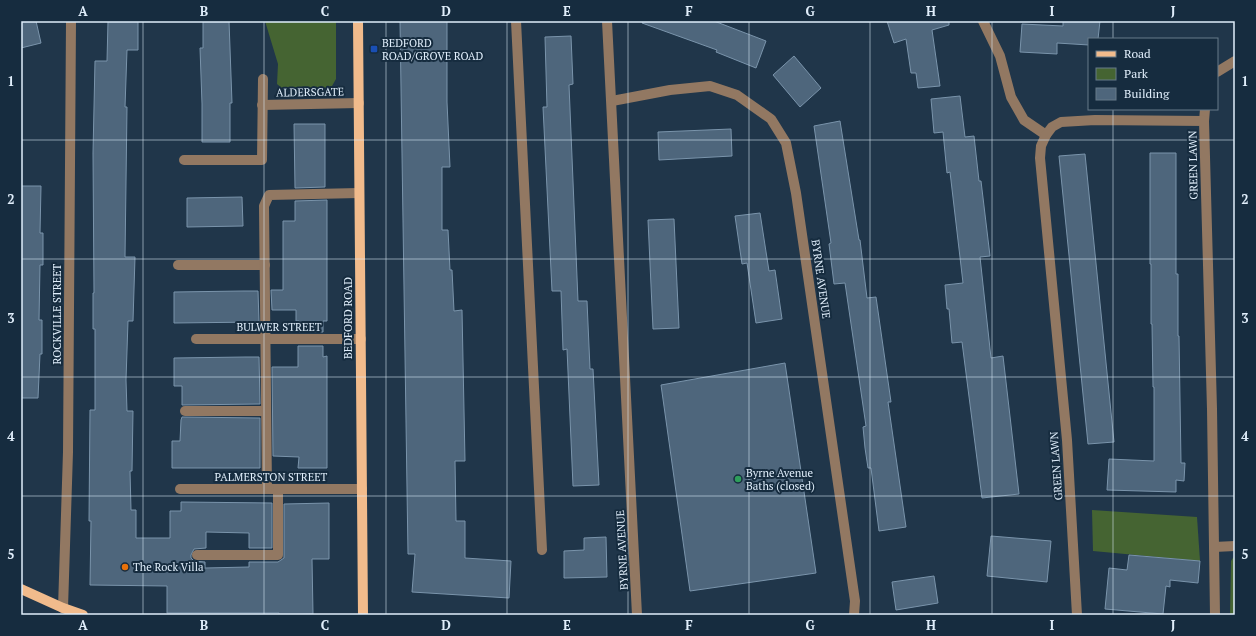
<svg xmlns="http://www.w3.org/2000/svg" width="1256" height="636" viewBox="0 0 1256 636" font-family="'PT Serif',serif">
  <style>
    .green { fill: #456432 }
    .building { fill: #4e667c; stroke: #7a94ab }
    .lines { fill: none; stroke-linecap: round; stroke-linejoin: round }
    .minor { stroke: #927862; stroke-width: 10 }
    .major { stroke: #f1bb8c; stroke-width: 10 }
    .grid { fill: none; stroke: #e0eefb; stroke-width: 1; stroke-opacity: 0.55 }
    .transit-dot { fill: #1a4fb4; stroke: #162c3f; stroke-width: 1.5 }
    .leisure-dot { fill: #2e9e5b; stroke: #162c3f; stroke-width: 1.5 }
    .food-dot { fill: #e8710a; stroke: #162c3f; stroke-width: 1.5 }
    .labels { text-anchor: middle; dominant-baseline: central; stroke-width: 4; stroke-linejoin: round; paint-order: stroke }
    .poi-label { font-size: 11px; fill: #e0eefb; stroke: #162c3f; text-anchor: start }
    .street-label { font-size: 11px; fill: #e0eefb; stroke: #162c3f }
    .neatline { fill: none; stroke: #e0eefb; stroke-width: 1.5 }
    .grid-label { font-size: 13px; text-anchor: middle; font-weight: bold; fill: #e0eefb }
  </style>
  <rect width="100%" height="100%" fill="#20364a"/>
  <!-- green -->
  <g class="green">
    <path d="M265,21H336V79L332,86L324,88L283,89L277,84L278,64Z"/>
    <path d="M1092,510L1197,517L1200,561L1093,551Z"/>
    <path d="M1235,555V615H1230L1231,561Z"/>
  </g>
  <!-- building -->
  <g class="building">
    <path d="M21,21H36L41,43L21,48Z"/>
    <path d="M108,21H138V50H127L125,107H127L125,257H135L133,321H128L126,380L127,411H133L132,471H130L131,510H136V538H170V511H181V502L272,503V548H249V533L206,532V548L194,549L191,555V558L194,561L205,562V568L249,567V562H278L284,558V504L329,503V559H312L313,614L279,615V613H167V586L90,585L91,521H89L90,410H95V329H93V293H94L93,153L95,61H107Z"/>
    <path d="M203,21H229L232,103H230V142H202V104L200,48H203Z"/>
    <path d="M400,21H447V102L450,167H442V230H448L450,270H452L454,311L462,310L465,461H455L456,521H465V558L511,561L509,598L412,592L415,554H408Z"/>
    <path d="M643,21H714L766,41L756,68L716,52L717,50L642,23Z"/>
    <path d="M887,21H949V25L932,30L940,86L918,88L916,73H911L906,39L894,43Z"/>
    <path d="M1063,21H1100L1098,39H1089V45L1057,43V54L1020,52L1022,24L1063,26Z"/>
    <path d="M571,36L573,84L569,85L578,301H587L590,369H593L599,485L573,486L567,349L563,350L561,291H552L543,107H547L545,37Z"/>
    <path d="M794,56L821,88L800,107L773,75Z"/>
    <path d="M960,96L965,137L974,136L979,181H981L990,256L980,257L991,358L1003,356L1019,494L982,498L962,342L952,343L949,309H947L945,285L963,283L950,172L947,173L943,132L934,133L931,99Z"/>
    <path d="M840,121L859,240H860L867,298L876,297L891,402H888L906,527L879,531L871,468H868L865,448L863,427L866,426L845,283L834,284L829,244L831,243L814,126Z"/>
    <path d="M294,124H325V187L295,188Z"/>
    <path d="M731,129L732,156L659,160L658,132Z"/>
    <path d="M1150,153H1176V274H1178V336H1179L1181,463H1185L1184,481L1176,480V492L1107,490L1109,459L1154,461V387H1153L1152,324H1151V264H1150Z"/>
    <path d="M1085,154L1114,442L1088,444L1059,156Z"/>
    <path d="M21,186H41L40,233H43V265H40L39,320H42V354H40L38,398H21Z"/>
    <path d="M242,197L243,226L187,227V198Z"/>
    <path d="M327,200V321H323V332H299V321H296V310H272L271,290H283V221H295V201Z"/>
    <path d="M760,213L769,271L775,270L782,319L756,323L747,263L742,264L735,216Z"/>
    <path d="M674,219L679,328L653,329L648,220Z"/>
    <path d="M243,291H258L259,322L174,323V292Z"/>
    <path d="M298,346H323V357L327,356V468H298L299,457L273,456L272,367H298Z"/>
    <path d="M245,357H259L260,404L182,405V386H174V358Z"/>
    <path d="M785,363L816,573L690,591L661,385Z"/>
    <path d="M182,417L260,418V468H172V441H180L181,420Z"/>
    <path d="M991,536L1051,541L1047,582L987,576Z"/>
    <path d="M606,537L607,577L564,578V551L584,550V538Z"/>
    <path d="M1129,555L1200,561L1198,583L1170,580V587L1166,586L1163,614L1105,609L1109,568L1127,570Z"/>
    <path d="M934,576L938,603L896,610L892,582Z"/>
  </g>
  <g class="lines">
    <!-- minor -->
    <g class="minor">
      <path d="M516,21L542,550"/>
      <path d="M607,21L637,615"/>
      <path d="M983,21L1000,56L1011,97L1024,120L1046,135"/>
      <path d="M1217,72L1235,61"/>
      <path d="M612,101L670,90L710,86L737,95L771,119L786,143L796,193L855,601L854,615"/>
      <path d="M262,105L359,103"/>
      <path d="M1204,121L1205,109"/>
      <path d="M184,160H262L263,79"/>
      <path d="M178,265H265"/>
      <path d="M196,339H361"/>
      <path d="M185,411H266"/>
      <path d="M180,489H362"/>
      <path d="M267,489L264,206L269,195L359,193"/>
      <path d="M1214,547L1235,546"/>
      <path d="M197,555H278V489"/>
      <path d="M63,608L68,452L71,21"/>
      <path d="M1077,615L1067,440L1040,158L1041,146L1046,135L1052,127L1061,122L1095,120L1204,121L1212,409L1215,615"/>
    </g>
    <!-- major -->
    <g class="major">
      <path d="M358,21L363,615"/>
      <path d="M21,589L63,608L83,615"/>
    </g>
  </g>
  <!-- grid -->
  <path class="grid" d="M143,21V615M264,21V615M386,21V615M507,21V615M628,21V615M749,21V615M870,21V615M992,21V615M1113,21V39M1113,109V615M21,140H1235M21,259H1235M21,377H1235M21,496H1235"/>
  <!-- markers -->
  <rect class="transit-dot" x="370" y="45" width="8" height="8" rx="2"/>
  <circle class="leisure-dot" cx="738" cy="479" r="4"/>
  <circle class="food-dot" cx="125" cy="567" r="4"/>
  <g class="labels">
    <!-- poi labels -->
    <g class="poi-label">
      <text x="382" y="43">BEDFORD<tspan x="382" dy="13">ROAD/GROVE ROAD</tspan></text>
      <text x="746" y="473">Byrne Avenue<tspan x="746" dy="13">Baths (closed)</tspan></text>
      <text x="133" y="567">The Rock Villa</text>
    </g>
    <!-- street labels -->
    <g class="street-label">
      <text transform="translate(310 92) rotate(-1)">ALDERSGATE</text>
      <text transform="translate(1193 165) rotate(-91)">GREEN LAWN</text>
      <text transform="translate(821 279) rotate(82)">BYRNE AVENUE</text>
      <text transform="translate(57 314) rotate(-90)">ROCKVILLE STREET</text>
      <text transform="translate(348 318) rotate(-90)">BEDFORD ROAD</text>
      <text x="279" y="327">BULWER STREET</text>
      <text transform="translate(1056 466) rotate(-94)">GREEN LAWN</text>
      <text x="271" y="477">PALMERSTON STREET</text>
      <text transform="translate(622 550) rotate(-93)">BYRNE AVENUE</text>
    </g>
  </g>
  <!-- border -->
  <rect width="1256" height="636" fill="none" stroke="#162c3f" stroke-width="44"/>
  <!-- legend -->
  <rect x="1088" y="38" width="130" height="72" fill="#162c3f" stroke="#677a8a"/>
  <rect x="1096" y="51" width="20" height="6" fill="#f1bb8c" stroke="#677a8a"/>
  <text x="1124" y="58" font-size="12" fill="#e0eefb">Road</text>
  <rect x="1096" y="68" width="20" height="12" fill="#456432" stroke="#677a8a"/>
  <text x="1124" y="78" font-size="12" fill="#e0eefb">Park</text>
  <rect x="1096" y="88" width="20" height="12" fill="#4e667c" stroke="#677a8a"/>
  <text x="1124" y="98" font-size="12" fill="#e0eefb">Building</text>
  <rect x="22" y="22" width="1212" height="592" class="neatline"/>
  <g class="grid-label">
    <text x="83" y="16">A</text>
    <text x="204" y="16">B</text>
    <text x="325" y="16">C</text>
    <text x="446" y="16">D</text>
    <text x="567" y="16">E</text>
    <text x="689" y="16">F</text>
    <text x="810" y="16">G</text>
    <text x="931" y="16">H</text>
    <text x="1052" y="16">I</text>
    <text x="1173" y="16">J</text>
    <text x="11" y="86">1</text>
    <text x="1245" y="86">1</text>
    <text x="11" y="204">2</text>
    <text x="1245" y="204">2</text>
    <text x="11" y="323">3</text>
    <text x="1245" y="323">3</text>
    <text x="11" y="441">4</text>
    <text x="1245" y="441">4</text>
    <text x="11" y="559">5</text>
    <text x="1245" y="559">5</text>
    <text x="83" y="630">A</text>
    <text x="204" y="630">B</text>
    <text x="325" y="630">C</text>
    <text x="446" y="630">D</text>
    <text x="567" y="630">E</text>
    <text x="689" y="630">F</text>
    <text x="810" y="630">G</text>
    <text x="931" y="630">H</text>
    <text x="1052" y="630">I</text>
    <text x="1173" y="630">J</text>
  </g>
</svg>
